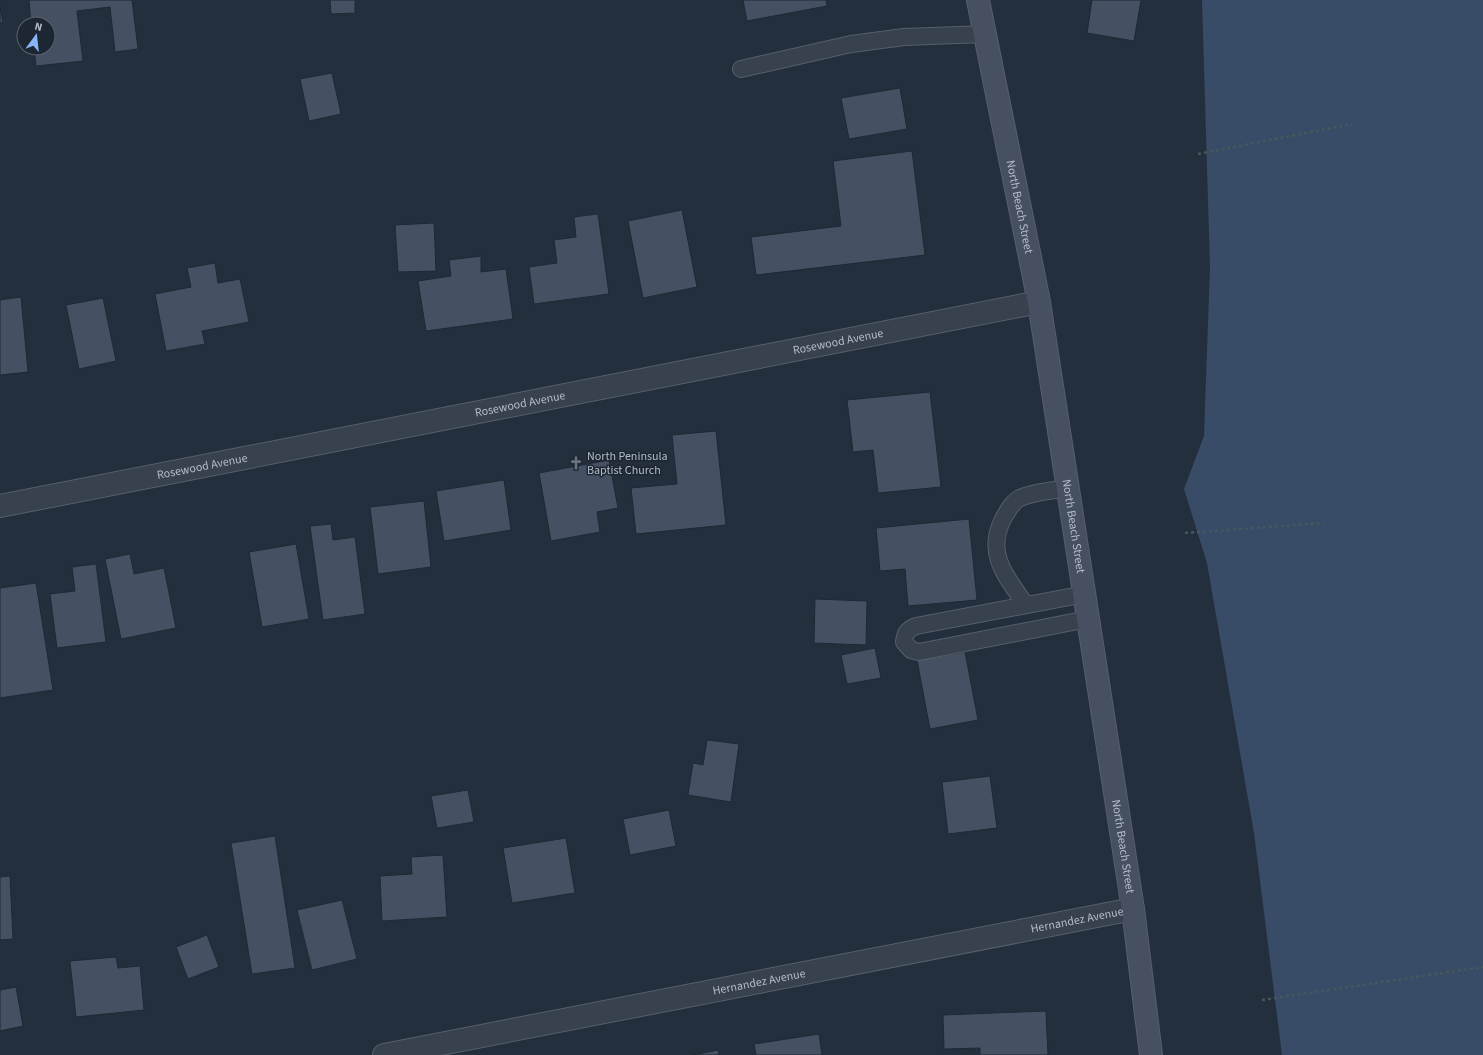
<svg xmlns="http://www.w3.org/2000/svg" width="1483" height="1055" viewBox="0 0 1483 1055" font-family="'Source Sans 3',sans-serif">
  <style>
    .water { fill: #394c67 }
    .building { fill: #455162; stroke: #1f2835 }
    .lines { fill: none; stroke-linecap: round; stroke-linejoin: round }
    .lane-casing { stroke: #565f6c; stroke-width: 18 }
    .street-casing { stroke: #565f6c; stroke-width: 24 }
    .secondary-casing { stroke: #565f6c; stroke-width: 24 }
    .path { stroke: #44595c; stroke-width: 2.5; stroke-dasharray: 3 3; stroke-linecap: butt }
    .lane { stroke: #38414e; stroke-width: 16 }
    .street { stroke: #38414e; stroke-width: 22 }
    .secondary { stroke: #465061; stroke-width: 22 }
    .labels { text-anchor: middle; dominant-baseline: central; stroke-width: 3; stroke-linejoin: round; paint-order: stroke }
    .street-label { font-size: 12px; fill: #b4bcc9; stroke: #1d2633 }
    .poi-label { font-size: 12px; fill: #b4bcc9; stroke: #1d2633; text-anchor: start }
  </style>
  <rect width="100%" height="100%" fill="#242f3e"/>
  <!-- water -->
  <path class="water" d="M1202,0H1483V1055H1282L1254,833L1207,563L1184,489L1204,436L1210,267Z"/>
  <!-- building -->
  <g class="building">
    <path d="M29,0H132L138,49L115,52L110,7L77,11L83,61L36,66L34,48H48V24H31Z"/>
    <path d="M330,0H355V13L331,14Z"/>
    <path d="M743,0H826L827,6L747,21Z"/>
    <path d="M1092,0H1141L1134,41L1087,33Z"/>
    <path d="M0,7L3,23H0Z"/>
    <path d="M332,73L341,114L309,121L300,79Z"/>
    <path d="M900,88L907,129L849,139L841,98Z"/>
    <path d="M912,151L925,255L756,275L751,237L841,226L833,161Z"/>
    <path d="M682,210L697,287L643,298L628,221Z"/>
    <path d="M598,214L609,294L534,304L529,267L557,263L554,240L576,237L574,217Z"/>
    <path d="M434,223L436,271L398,272L395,225Z"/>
    <path d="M481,256V272L506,269L513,319L426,331L418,281L451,276L449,260Z"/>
    <path d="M215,263L218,283L240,279L249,322L202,331L205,344L166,351L155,294L191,287L187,268Z"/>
    <path d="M21,297L28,372L0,375V300Z"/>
    <path d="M103,298L116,361L79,369L66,305Z"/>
    <path d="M930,392L941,487L878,493L873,450L853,452L847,400Z"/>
    <path d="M716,431L726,525L636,534L631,488L677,484L672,435Z"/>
    <path d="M609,460L618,508L597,512L600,532L551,541L539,473Z"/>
    <path d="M504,480L511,530L444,541L436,491Z"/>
    <path d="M424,501L431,567L378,574L370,507Z"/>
    <path d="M969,519L977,600L908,606L905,569L880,571L876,528Z"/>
    <path d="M331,524L333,540L355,537L365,614L323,620L310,526Z"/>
    <path d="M296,544L309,619L262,627L249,552Z"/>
    <path d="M130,554L134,574L164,568L176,628L121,639L105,559Z"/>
    <path d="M96,564L106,642L57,648L50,594L75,591L72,567Z"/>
    <path d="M36,583L53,690L0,698V588Z"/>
    <path d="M815,599L867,601L866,645L814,643Z"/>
    <path d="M875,648L881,678L847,684L841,655Z"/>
    <path d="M965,652L978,720L930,729L917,660Z"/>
    <path d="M707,740L739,744L731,802L688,795L693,763L703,765Z"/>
    <path d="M990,776L997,828L948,834L942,782Z"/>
    <path d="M468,790L474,822L437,828L431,796Z"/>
    <path d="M669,810L676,846L630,855L623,819Z"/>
    <path d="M275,836L295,968L252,974L231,843Z"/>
    <path d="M566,838L575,893L512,903L503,848Z"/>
    <path d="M443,855L447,917L382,921L380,876L412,874L411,857Z"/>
    <path d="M10,876L13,939L0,940V877Z"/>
    <path d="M342,900L357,959L312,970L297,910Z"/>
    <path d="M207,935L219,967L188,979L176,947Z"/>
    <path d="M116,957L118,968L140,966L144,1010L76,1017L70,961Z"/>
    <path d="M16,987L23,1026L0,1031V990Z"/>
    <path d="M1046,1011L1048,1055H980V1048L944,1049L943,1015Z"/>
    <path d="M819,1034L822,1055H756L754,1044Z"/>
    <path d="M718,1050L719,1055H693Z"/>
  </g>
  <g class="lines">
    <!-- lane casing -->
    <g class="lane-casing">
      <g id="lane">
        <path d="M741,69L851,44L904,37L985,34"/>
        <path d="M1085,594L916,626C907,630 905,633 904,642L911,650L919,652L1088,619"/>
        <path d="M1026,605C1007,578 985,554 1003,519C1007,512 1012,502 1020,498C1035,491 1053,491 1068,488"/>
      </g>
    </g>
    <!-- street casing -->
    <g class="street-casing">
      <g id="street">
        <path id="s1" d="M0,506L1039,302"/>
        <path id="s2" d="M384,1055L1133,909"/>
      </g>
    </g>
    <!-- secondary casing -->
    <g class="secondary-casing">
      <g id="secondary">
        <path id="s3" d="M978,0L1039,302L1133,909L1151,1055"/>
      </g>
    </g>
    <!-- path -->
    <g class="path">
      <path d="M1198,154L1352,124"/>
      <path d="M1185,533L1324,523"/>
      <path d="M1262,1000L1483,967"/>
    </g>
    <!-- lane -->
    <use href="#lane" class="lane"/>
    <!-- street -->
    <use href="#street" class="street"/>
    <!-- secondary -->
    <use href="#secondary" class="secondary"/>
  </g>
  <!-- icons -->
  <defs>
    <g id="church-bare" transform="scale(1.08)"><path d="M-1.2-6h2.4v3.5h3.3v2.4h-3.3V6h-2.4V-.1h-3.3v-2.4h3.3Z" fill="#6b7280" stroke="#1d2633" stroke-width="2.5" paint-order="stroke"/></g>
  </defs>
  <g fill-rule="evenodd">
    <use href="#church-bare" x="576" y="463"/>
  </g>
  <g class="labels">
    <!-- street labels -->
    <g class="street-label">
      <text stroke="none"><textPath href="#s3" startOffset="211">North Beach Street</textPath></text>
      <text stroke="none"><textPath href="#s1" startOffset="854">Rosewood Avenue</textPath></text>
      <text stroke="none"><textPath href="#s1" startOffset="530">Rosewood Avenue</textPath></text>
      <text stroke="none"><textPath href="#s1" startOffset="206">Rosewood Avenue</textPath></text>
      <text stroke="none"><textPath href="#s3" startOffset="535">North Beach Street</textPath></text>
      <text stroke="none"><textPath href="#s3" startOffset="859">North Beach Street</textPath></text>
      <text stroke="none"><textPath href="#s2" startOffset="706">Hernandez Avenue</textPath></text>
      <text stroke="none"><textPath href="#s2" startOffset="382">Hernandez Avenue</textPath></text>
    </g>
    <!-- poi labels -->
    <g class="poi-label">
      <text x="587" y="456">North Peninsula<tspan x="587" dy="14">Baptist Church</tspan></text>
    </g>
  </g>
  <!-- north arrow -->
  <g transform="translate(36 36) rotate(15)"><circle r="19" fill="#1d2633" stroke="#59626f"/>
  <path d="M0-3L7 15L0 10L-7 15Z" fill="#8ab4f8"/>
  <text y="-6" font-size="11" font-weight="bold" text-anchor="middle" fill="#b4bcc9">N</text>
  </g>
</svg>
